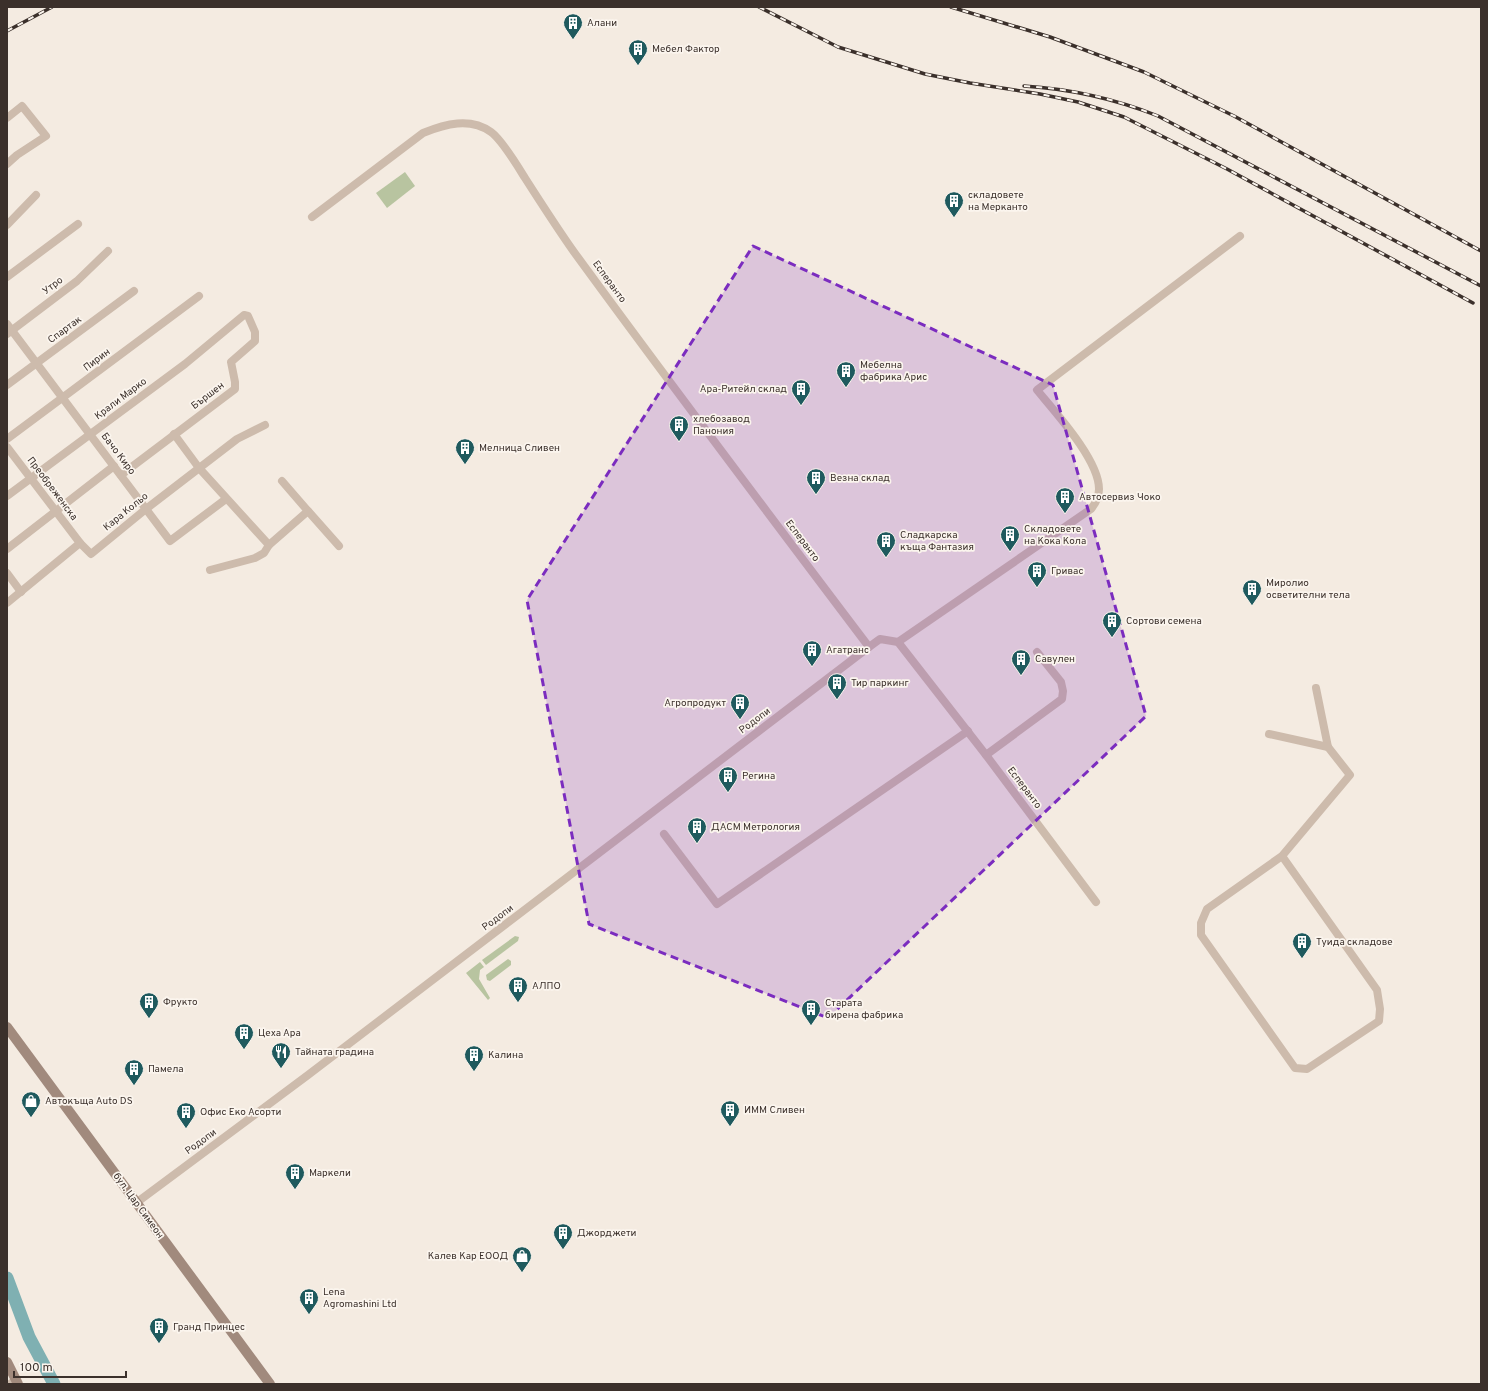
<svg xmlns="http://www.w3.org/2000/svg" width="1488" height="1391" viewBox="0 0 1488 1391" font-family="Overpass,sans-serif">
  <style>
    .green { fill: #b8c4a0 }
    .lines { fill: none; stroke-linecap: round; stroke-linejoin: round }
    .river { stroke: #7fb0b2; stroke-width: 13 }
    .minor { stroke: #cdbbac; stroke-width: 8 }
    .secondary { stroke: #a18a7d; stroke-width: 10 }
    .rail-casing { stroke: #3b302b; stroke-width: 3.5 }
    .rail { stroke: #fbf5ee; stroke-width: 2; stroke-dasharray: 6; stroke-linecap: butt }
    .marked { fill: #7b2cbf; fill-opacity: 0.2; stroke: #7b2cbf; stroke-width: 3; stroke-dasharray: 8 5; stroke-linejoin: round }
    .labels { text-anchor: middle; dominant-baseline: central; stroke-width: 3.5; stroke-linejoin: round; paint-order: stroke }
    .poi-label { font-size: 10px; fill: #3b302b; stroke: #fbf5ee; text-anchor: start }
    .street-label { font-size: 10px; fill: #3b302b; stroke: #fbf5ee }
  </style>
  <rect width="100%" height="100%" fill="#f4ebe1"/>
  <!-- green -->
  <g class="green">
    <path d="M405,172L415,186L387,208L376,193Z"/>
    <path d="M515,936L519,937L518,941L486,965L482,960Z"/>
    <path d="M508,959L511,961V965L490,981L487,980L486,975Z"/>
    <path d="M480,962L484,967L480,970L479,979L490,998L488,1000L466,973Z"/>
  </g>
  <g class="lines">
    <!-- river -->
    <path class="river" d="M7,1278L29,1337L54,1384"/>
    <!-- minor -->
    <g class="minor">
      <path d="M7,118L22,106L46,136L17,155L7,164"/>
      <path d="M312,217L423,133C445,124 470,117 491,132C502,140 517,165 525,178C541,203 557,228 574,252C671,385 770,516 869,647L880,639L898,642L986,755L1096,902"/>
      <path d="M7,225L36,195"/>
      <path d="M7,277L78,224"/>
      <path d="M7,324L170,541L226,499"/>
      <path d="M7,334L77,281L108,251"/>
      <path d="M7,385L134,291"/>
      <path d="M174,434L199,468L269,545L264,553L255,558L210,570"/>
      <path d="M7,439L199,296"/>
      <path d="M7,447L80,543"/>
      <path d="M282,481L308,511"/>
      <path d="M7,496L185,364L244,315L248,316L255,332V341L231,362L235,382V389L121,475"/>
      <path d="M269,545L308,511L339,546"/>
      <path d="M7,549L114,466"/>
      <path d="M7,573L21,592"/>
      <path d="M7,603L80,543L91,554L146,509L237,439L265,425"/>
      <path d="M898,642L1091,509C1095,504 1099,496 1099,489C1099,460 1056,413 1037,390L1240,236"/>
      <path d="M1316,688L1328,747"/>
      <path d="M1269,734L1328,747L1350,775L1282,856L1377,990L1380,1009L1379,1021L1307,1069L1295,1068L1201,935V923L1207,909L1282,856"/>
      <path d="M986,755L1062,699L1063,691L1061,682L1037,652"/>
      <path d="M664,834L717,904L968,731"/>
      <path d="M136,1203L308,1075L869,647"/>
      <path d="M10,1384L16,1379"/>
    </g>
    <!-- secondary -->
    <g class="secondary">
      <path d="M7,1027L270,1384"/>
      <path d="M7,1362L18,1384"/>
    </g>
    <!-- rail casing -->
    <g class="rail-casing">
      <g id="rail">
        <path d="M759,7L838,47L925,74L970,83L1040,94L1078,102L1124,117L1227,169L1473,303"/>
        <path d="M951,7L1050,37L1144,72L1234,116L1481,251"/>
        <path d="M7,31L52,7"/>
        <path d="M1024,86C1072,89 1113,98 1158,116L1481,286"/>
      </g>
    </g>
    <!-- rail -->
    <use href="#rail" class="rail"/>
  </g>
  <!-- marked area -->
  <path class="marked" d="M753,246L1053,385L1146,716L828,1018L589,924L527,600Z"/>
  <!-- icons -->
  <defs>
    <g id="building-pin" transform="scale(1)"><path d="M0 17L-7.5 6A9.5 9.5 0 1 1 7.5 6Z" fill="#1f5a5e" stroke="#fbf5ee"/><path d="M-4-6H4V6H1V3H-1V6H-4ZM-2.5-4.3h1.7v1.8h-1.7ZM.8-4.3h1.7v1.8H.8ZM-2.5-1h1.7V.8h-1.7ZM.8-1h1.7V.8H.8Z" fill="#fff"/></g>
    <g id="restaurant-pin" transform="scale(1)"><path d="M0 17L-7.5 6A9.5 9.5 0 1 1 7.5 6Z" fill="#1f5a5e" stroke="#fbf5ee"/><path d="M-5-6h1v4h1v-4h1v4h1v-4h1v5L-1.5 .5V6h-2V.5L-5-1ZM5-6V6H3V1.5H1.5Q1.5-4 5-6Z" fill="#fff"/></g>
    <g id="shop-pin" transform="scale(1)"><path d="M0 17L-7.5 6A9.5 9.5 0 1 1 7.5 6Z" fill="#1f5a5e" stroke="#fbf5ee"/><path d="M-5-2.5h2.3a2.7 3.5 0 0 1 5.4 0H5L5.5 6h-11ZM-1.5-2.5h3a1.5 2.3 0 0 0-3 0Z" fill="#fff"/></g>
  </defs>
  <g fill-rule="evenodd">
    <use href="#building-pin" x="573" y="23"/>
    <use href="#building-pin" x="638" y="49"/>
    <use href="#building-pin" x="954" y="201"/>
    <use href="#building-pin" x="846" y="371"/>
    <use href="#building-pin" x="801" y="389"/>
    <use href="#building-pin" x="679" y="425"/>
    <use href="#building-pin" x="465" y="448"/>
    <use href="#building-pin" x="816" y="478"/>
    <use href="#building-pin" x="1065" y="497"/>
    <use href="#building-pin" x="1010" y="535"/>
    <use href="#building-pin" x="886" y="541"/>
    <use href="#building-pin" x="1037" y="571"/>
    <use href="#building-pin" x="1252" y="589"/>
    <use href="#building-pin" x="1112" y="621"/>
    <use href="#building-pin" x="812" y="650"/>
    <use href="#building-pin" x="1021" y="659"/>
    <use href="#building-pin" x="837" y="683"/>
    <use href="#building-pin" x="740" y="703"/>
    <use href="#building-pin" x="728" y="776"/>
    <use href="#building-pin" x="697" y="827"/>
    <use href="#building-pin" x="1302" y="942"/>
    <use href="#building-pin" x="518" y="986"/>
    <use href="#building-pin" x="149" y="1002"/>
    <use href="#building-pin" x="811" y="1009"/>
    <use href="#building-pin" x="244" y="1033"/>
    <use href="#restaurant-pin" x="281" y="1052"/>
    <use href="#building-pin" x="474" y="1055"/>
    <use href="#building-pin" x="134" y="1069"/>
    <use href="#shop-pin" x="31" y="1101"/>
    <use href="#building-pin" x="730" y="1110"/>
    <use href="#building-pin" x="186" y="1112"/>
    <use href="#building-pin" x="295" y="1173"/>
    <use href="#building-pin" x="563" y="1233"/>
    <use href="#shop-pin" x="522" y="1256"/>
    <use href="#building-pin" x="309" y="1298"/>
    <use href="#building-pin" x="159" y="1327"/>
  </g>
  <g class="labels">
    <!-- poi labels -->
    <g class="poi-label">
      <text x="587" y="23">Алани</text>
      <text x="652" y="49">Мебел Фактор</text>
      <text x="968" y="195">складовете<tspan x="968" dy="12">на Мерканто</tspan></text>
      <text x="860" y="365">Мебелна<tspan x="860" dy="12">фабрика Арис</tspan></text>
      <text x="787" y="389" text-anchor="end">Ара-Ритейл склад</text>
      <text x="693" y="419">хлебозавод<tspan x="693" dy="12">Панония</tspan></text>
      <text x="479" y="448">Мелница Сливен</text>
      <text x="830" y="478">Везна склад</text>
      <text x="1079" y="497">Автосервиз Чоко</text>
      <text x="1024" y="529">Складовете<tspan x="1024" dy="12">на Кока Кола</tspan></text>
      <text x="900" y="535">Сладкарска<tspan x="900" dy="12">къща Фантазия</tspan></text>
      <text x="1051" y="571">Гривас</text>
      <text x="1266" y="583">Миролио<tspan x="1266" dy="12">осветителни тела</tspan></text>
      <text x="1126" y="621">Сортови семена</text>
      <text x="826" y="650">Агатранс</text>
      <text x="1035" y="659">Савулен</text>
      <text x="851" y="683">Тир паркинг</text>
      <text x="726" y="703" text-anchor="end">Агропродукт</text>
      <text x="742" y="776">Регина</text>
      <text x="711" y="827">ДАСМ Метрология</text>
      <text x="1316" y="942">Туида складове</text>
      <text x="532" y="986">АЛПО</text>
      <text x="163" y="1002">Фрукто</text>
      <text x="825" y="1003">Старата<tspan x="825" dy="12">бирена фабрика</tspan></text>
      <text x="258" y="1033">Цеха Ара</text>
      <text x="295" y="1052">Тайната градина</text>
      <text x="488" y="1055">Калина</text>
      <text x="148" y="1069">Памела</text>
      <text x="45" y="1101">Автокъща Auto DS</text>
      <text x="744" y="1110">ИММ Сливен</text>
      <text x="200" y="1112">Офис Еко Асорти</text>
      <text x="309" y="1173">Маркели</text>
      <text x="577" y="1233">Джорджети</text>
      <text x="508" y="1256" text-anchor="end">Калев Кар ЕООД</text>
      <text x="323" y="1292">Lena<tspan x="323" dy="12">Agromashini Ltd</tspan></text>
      <text x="173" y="1327">Гранд Принцес</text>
    </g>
    <!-- street labels -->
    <g class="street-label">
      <text transform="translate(609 282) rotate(54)">Есперанто</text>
      <text transform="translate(53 286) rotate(-37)">Утро</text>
      <text transform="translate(65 330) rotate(-36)">Спартак</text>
      <text transform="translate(97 360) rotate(-37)">Пирин</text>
      <text transform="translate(208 396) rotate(-37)">Бършен</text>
      <text transform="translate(121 399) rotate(-37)">Крали Марко</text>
      <text transform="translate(118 454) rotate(53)">Бачо Киро</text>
      <text transform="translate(52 489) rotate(53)">Преобреженска</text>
      <text transform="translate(126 512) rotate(-39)">Кара Кольо</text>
      <text transform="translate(802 541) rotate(53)">Есперанто</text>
      <text transform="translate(755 721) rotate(-37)">Родопи</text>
      <text transform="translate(1024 788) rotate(53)">Есперанто</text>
      <text transform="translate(498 918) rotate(-37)">Родопи</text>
      <text transform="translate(201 1142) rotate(-36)">Родопи</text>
      <text transform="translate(138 1206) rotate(54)">бул. Цар Симеон</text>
    </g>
  </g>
  <!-- border -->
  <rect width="1488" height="1391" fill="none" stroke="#3b302b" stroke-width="16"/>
  <!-- scale -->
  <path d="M14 1371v6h112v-6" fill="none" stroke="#3b302b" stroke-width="2"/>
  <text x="20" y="1371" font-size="12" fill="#3b302b" stroke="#fbf5ee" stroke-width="3" paint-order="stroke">100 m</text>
</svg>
